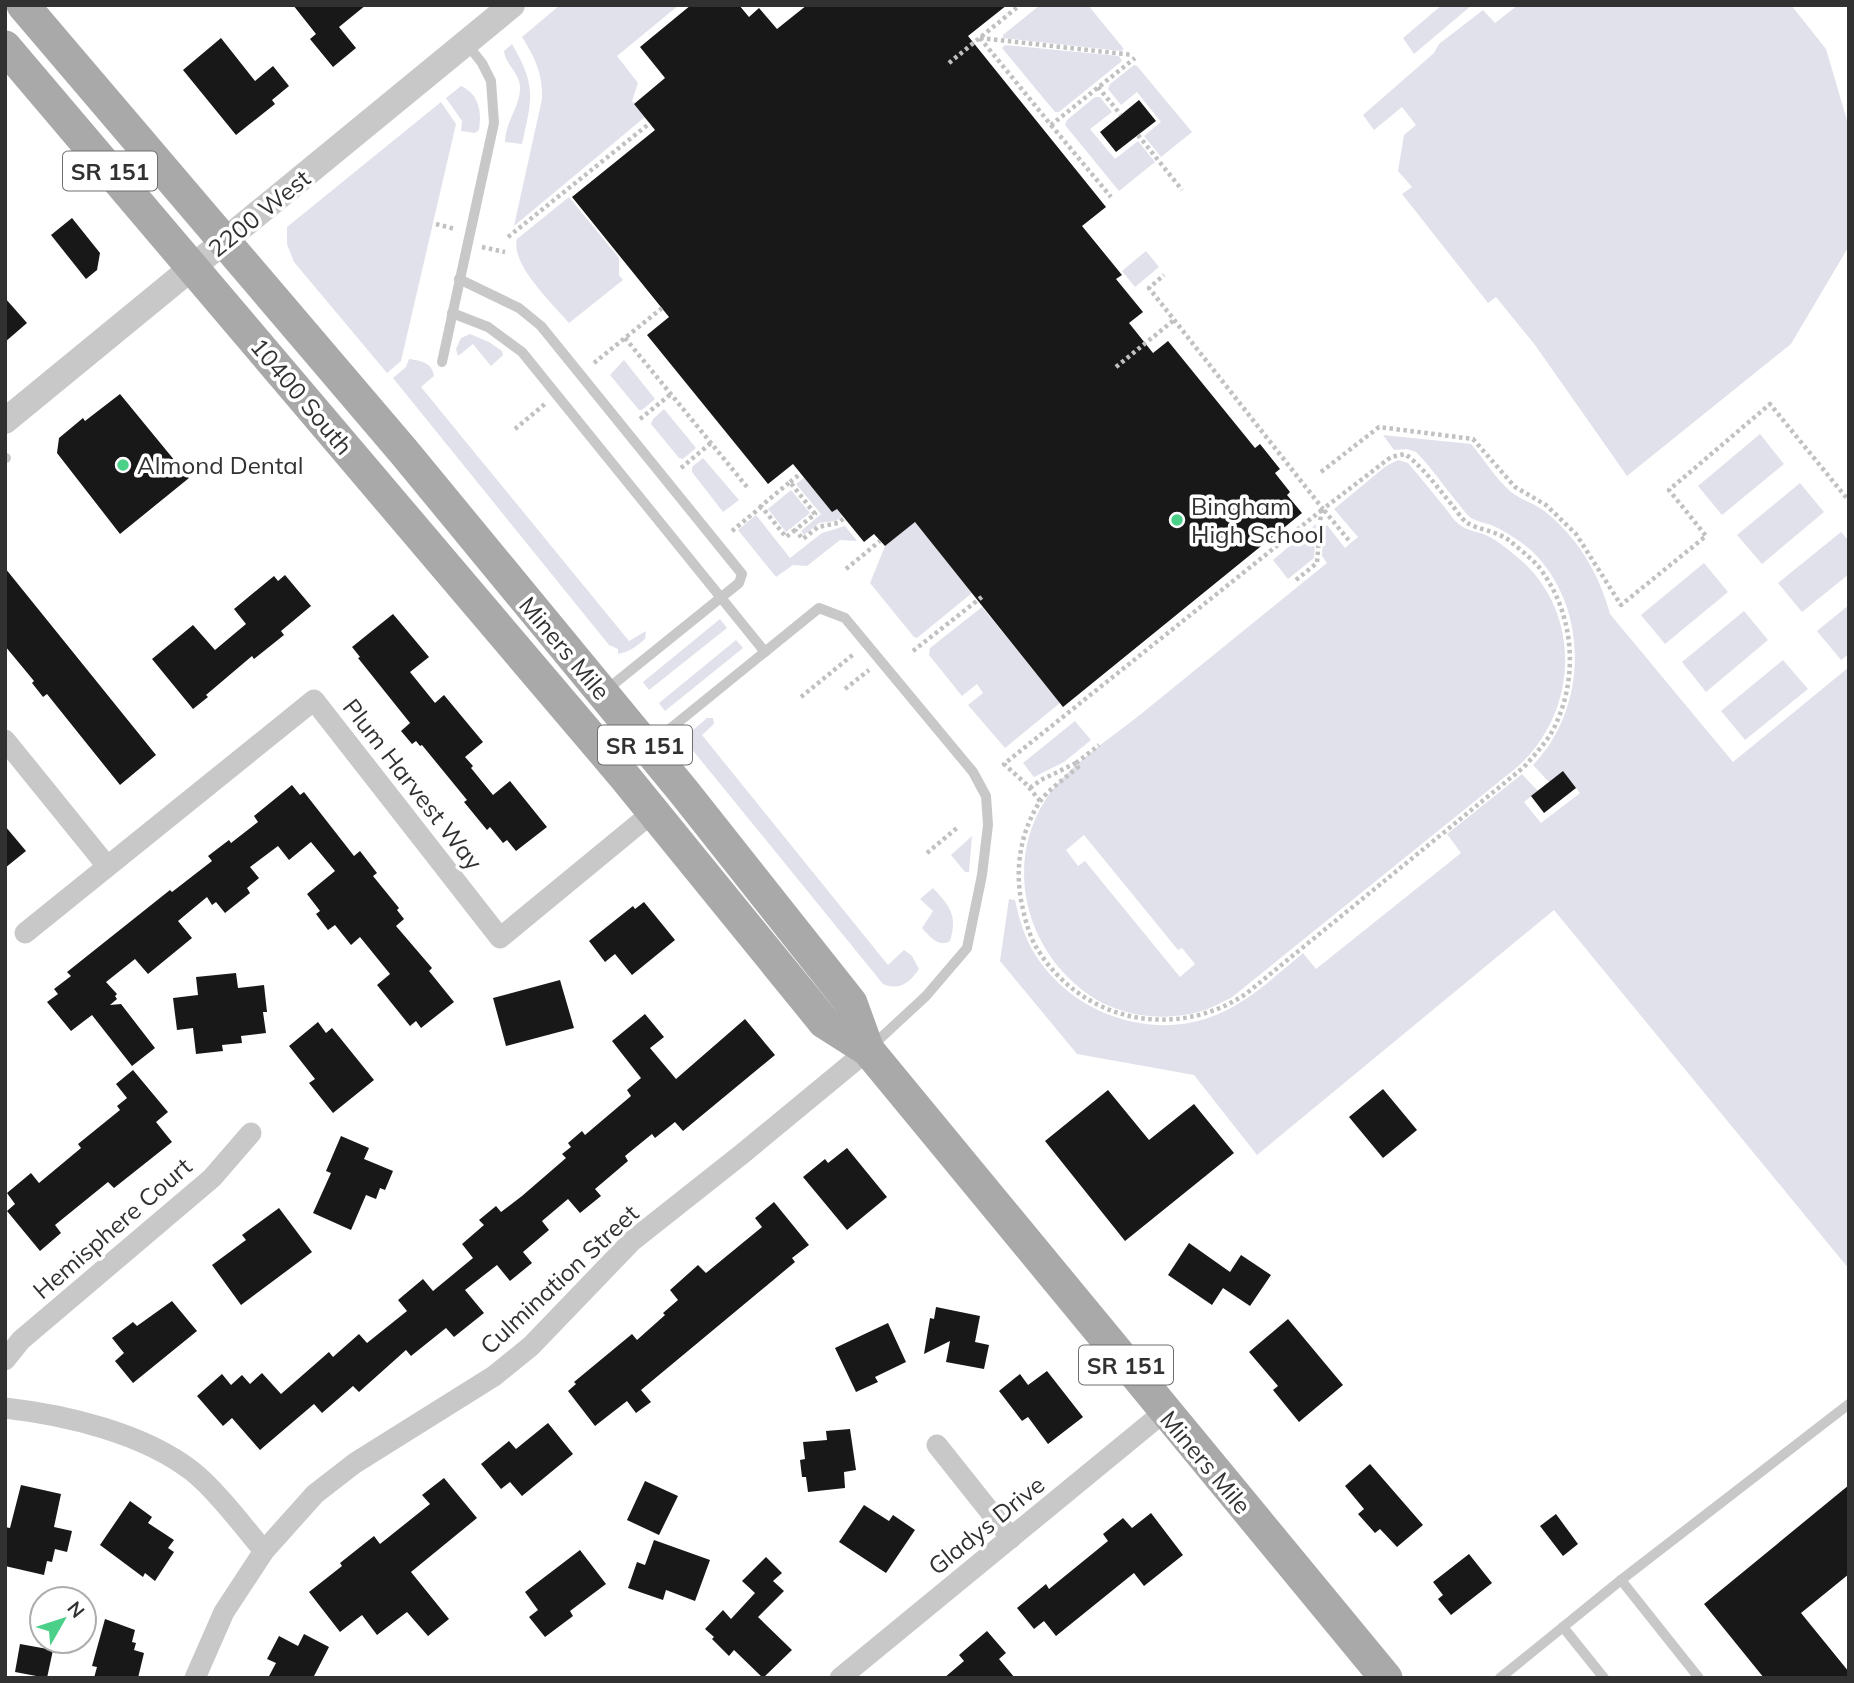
<svg xmlns="http://www.w3.org/2000/svg" width="1854" height="1683" viewBox="0 0 1854 1683" font-family="Mulish,sans-serif">
  <style>
    .green { fill: #e1e1ec; fill-rule: evenodd }
    .building { fill: #181818 }
    .lines { fill: none; stroke-linecap: round; stroke-linejoin: round }
    .path { stroke: #c1c1c1; stroke-width: 4.5; stroke-dasharray: 3.5 3.5; stroke-linecap: butt }
    .service { stroke: #c8c8c8; stroke-width: 10 }
    .minor { stroke: #c8c8c8; stroke-width: 21 }
    .tertiary { stroke: #c8c8c8; stroke-width: 26 }
    .primary { stroke: #a9a9a9; stroke-width: 33 }
    .poi-dot { fill: #4bd089; stroke: #fff; stroke-width: 2.5 }
    .labels { text-anchor: middle; dominant-baseline: central; stroke-width: 7; stroke-linejoin: round; paint-order: stroke }
    .shield { fill: #fff; stroke: #6f6f6f; stroke-width: 2 }
    .shield-label { font-size: 23px; font-weight: bold; fill: #313131 }
    .street-label { font-size: 24px; fill: #313131; stroke: #fff }
    .poi-label { font-size: 24px; fill: #313131; stroke: #fff; text-anchor: start }
  </style>
  <rect width="100%" height="100%" fill="#fff"/>
  <!-- green -->
  <g class="green">
    <path d="M560,5H679L617,56L638,83L632,101L645,117L514,226L542,99C543,75 535,57 522,37Z"/>
    <path d="M1040,5H1088L1124,49L1121,51L1003,38V35Z"/>
    <path d="M1442,5H1472L1414,54L1403,38Z"/>
    <path d="M1518,5H1791L1826,49L1849,127V246L1791,344L1627,476L1535,345L1496,297L1488,303L1402,194L1412,187L1398,171L1404,135L1416,125L1402,107L1374,130L1363,115L1434,53L1439,44L1483,10L1495,23Z"/>
    <path d="M512,44C537,87 532,98 522,144L505,142C505,122 521,106 520,86C519,72 505,64 504,51Z"/>
    <path d="M1005,45L1119,56L1122,61L1059,112H1055L1002,48Z"/>
    <path d="M1134,65L1137,66L1192,132L1161,157L1144,136L1161,122L1137,92L1121,105L1108,89L1110,84Z"/>
    <path d="M461,86C479,94 482,112 479,130L475,133L461,131L462,121L446,98Z"/>
    <path d="M1095,97H1100L1112,112L1090,129L1115,159L1138,141L1155,162L1119,191L1065,125L1067,120Z"/>
    <path d="M441,102L456,124L401,361L387,373L294,262L287,244V227Z"/>
    <path d="M569,197L619,258V275L623,280L569,323C553,304 510,264 517,239Z"/>
    <path d="M1146,251L1159,267L1135,287L1122,271Z"/>
    <path d="M470,334L489,342L502,351L503,355L491,366L473,344L458,356L456,349L461,338Z"/>
    <path d="M409,359C421,361 432,362 434,376L421,387L629,641L646,631L645,639C636,647 629,652 618,654V649L609,645L393,378L406,367Z"/>
    <path d="M624,360L655,399L642,410H639L610,375Z"/>
    <path d="M664,409L696,448L683,459L679,458L651,424L653,419Z"/>
    <path d="M1760,434L1784,464L1722,515L1698,486Z"/>
    <path d="M1383,435L1471,444C1484,459 1495,478 1510,491C1519,499 1533,503 1543,510C1577,536 1599,573 1610,614L1733,762L1849,667V1269L1554,910L1257,1155L1194,1075L1077,1054L1000,961L1009,899L1015,900C1019,918 1024,935 1033,951C1067,1009 1141,1039 1205,1019C1243,1007 1273,978 1303,953L1316,969L1461,853L1447,834L1522,774L1538,791L1524,802L1541,823L1580,793L1563,772L1549,782L1533,765C1588,708 1590,608 1532,551C1520,541 1505,531 1491,525C1485,523 1476,521 1471,518C1466,514 1461,507 1457,502C1443,485 1431,467 1416,452L1407,449L1394,450Z"/>
    <path d="M703,458L739,500L723,512L692,472V467Z"/>
    <path d="M1398,460L1408,463C1421,478 1433,493 1446,509C1450,514 1454,521 1460,525C1467,531 1481,532 1490,537C1502,544 1514,554 1524,563C1584,620 1576,716 1516,768L1231,998C1222,1002 1212,1008 1202,1011C1162,1023 1114,1016 1081,989C1024,944 1005,862 1046,799C1065,768 1112,737 1141,714C1203,664 1265,613 1327,563L1322,556L1323,528L1327,525L1345,548L1358,537L1334,509L1386,466ZM1084,835L1178,950L1182,948L1195,964L1180,977L1085,861L1078,866L1066,850Z"/>
    <path d="M804,478L832,512L837,509L842,516L836,521L819,523L804,535L801,531L821,514L796,484Z"/>
    <path d="M1800,483L1824,512L1762,564L1737,535Z"/>
    <path d="M791,490L810,513L786,532L768,509Z"/>
    <path d="M756,515L790,558L822,533L845,526L857,541L840,540L807,566L793,565L776,577L738,530Z"/>
    <path d="M915,522L972,593L917,638L914,637L870,583L885,546Z"/>
    <path d="M1316,524L1314,558L1288,579L1273,560Z"/>
    <path d="M1841,532L1849,541V574L1802,612L1778,583Z"/>
    <path d="M1704,563L1728,592L1665,644L1641,615Z"/>
    <path d="M1849,605V654L1841,660L1817,631Z"/>
    <path d="M982,607L1060,703L1005,748L968,705L983,693L977,684L962,696L929,655L930,648Z"/>
    <path d="M1744,611L1768,640L1706,692L1682,662Z"/>
    <path d="M720,619L727,628L649,690L643,682Z"/>
    <path d="M736,640L743,648L665,711L659,703Z"/>
    <path d="M1783,660L1808,689L1745,740L1721,711Z"/>
    <path d="M707,718H713L714,724L702,735L888,965L904,950L912,956L919,969C909,983 900,991 883,984L686,742V736Z"/>
    <path d="M1075,721L1091,740L1064,762L1034,777L1023,763Z"/>
    <path d="M972,836L969,872H965L951,855Z"/>
    <path d="M933,888C950,906 958,916 950,941C939,948 930,937 922,928L933,911L920,899Z"/>
  </g>
  <!-- building -->
  <g class="building">
    <path d="M293,5H366L339,27L356,48L333,67L310,39L316,34Z"/>
    <path d="M691,5H739L749,17L759,8L777,29L807,5H1007L968,36L1106,207L1082,226L1122,275L1116,279L1143,312L1129,323L1153,353L1168,341L1255,448L1260,444L1280,469L1275,473L1290,492L1287,495L1302,513L1063,707L915,522L885,546L874,534L864,542L837,509L832,512L793,464L768,484L647,335L669,317L572,197L655,130L634,104L665,78L640,47Z"/>
    <path d="M221,38L255,81L273,66L289,86L272,100L275,104L236,135L183,70Z"/>
    <path d="M1139,100L1156,121L1116,152L1100,132Z"/>
    <path d="M72,218L100,253L97,270L86,279L51,235Z"/>
    <path d="M5,298L27,323L5,342Z"/>
    <path d="M120,394L189,478L120,534L57,453L59,438L83,418L85,421Z"/>
    <path d="M5,568L156,755L120,785L47,694L43,697L32,683L34,681L5,646Z"/>
    <path d="M285,575L311,606L281,631L284,635L254,659L252,656L206,695L208,697L193,709L152,659L193,625L215,650L246,624L234,609L274,576L278,581Z"/>
    <path d="M393,614L429,657L410,672L435,703L444,695L483,742L465,757L473,766L471,768L493,795L510,781L547,827L516,851L507,840L503,843L490,827L487,830L464,802L467,800L422,745L420,746L416,741L412,744L401,731L410,723L358,658L360,657L352,647Z"/>
    <path d="M1563,771L1576,788L1544,813L1531,796Z"/>
    <path d="M292,785L300,795L304,792L354,856L360,851L377,873L373,876L399,908L397,910L404,919L396,926L432,968L429,971L454,1002L421,1028L416,1021L410,1026L377,985L390,974L360,937L351,945L335,925L328,930L316,914L320,911L307,894L335,871L311,842L289,860L278,846L250,867L259,878L247,888L250,893L225,913L216,902L212,905L207,897L178,921L192,938L148,974L135,959L106,982L117,994L115,996L117,999L110,1005L121,1004L155,1048L132,1066L92,1015L71,1031L47,1002L58,994L54,989L71,976L67,972L170,890L172,892L212,861L208,856L229,840L231,843L258,822L254,816Z"/>
    <path d="M5,826L26,851L5,868Z"/>
    <path d="M644,902L675,940L632,975L615,954L605,962L589,941L633,906L635,909Z"/>
    <path d="M236,973L238,988L264,985L267,1012H263L266,1033L241,1036L242,1043L222,1045L223,1051L196,1054L193,1028L177,1030L173,998L198,995L196,977Z"/>
    <path d="M560,980L574,1028L506,1046L493,998Z"/>
    <path d="M645,1014L664,1037L650,1048L676,1079L745,1019L775,1055L683,1131L675,1122L655,1138L652,1134L625,1156L628,1161L595,1189L601,1196L580,1213L568,1199L542,1221L549,1230L523,1252L532,1263L510,1281L497,1265L465,1290L484,1313L454,1337L446,1328L411,1356L406,1350L359,1392L353,1386L322,1413L314,1404L260,1450L232,1418L223,1426L197,1396L222,1374L231,1385L242,1375L250,1384L262,1373L281,1394L329,1352L333,1357L359,1334L367,1343L407,1311L398,1300L423,1279L433,1291L473,1258L462,1244L484,1225L479,1220L496,1206L501,1212L522,1196L566,1158L562,1154L571,1147L568,1143L582,1131L585,1135L631,1096L627,1090L641,1078L612,1041Z"/>
    <path d="M318,1022L326,1033L332,1028L374,1080L333,1113L309,1083L315,1079L289,1046Z"/>
    <path d="M133,1070L168,1112L156,1122L172,1142L114,1188L108,1182L55,1225L61,1233L40,1251L7,1211L15,1204L7,1193L31,1173L39,1183L81,1148L78,1144L120,1110L117,1106L127,1098L116,1084Z"/>
    <path d="M1383,1089L1417,1130L1383,1158L1349,1117Z"/>
    <path d="M1108,1090L1149,1140L1194,1104L1234,1153L1125,1241L1045,1141Z"/>
    <path d="M341,1136L369,1148L364,1159L393,1171L385,1190L380,1188L376,1199L366,1195L351,1230L313,1213L331,1173L326,1171Z"/>
    <path d="M847,1148L887,1197L847,1230L803,1177L825,1159L828,1163Z"/>
    <path d="M774,1202L809,1245L792,1258L795,1262L641,1390L651,1402L636,1413L627,1401L595,1426L568,1391L576,1384L574,1382L632,1334L637,1340L665,1315L663,1313L678,1300L670,1290L698,1265L706,1273L762,1227L755,1218Z"/>
    <path d="M279,1208L312,1252L241,1305L212,1265L246,1240L242,1235Z"/>
    <path d="M1189,1243L1230,1272L1241,1255L1271,1275L1250,1306L1223,1288L1212,1305L1168,1275Z"/>
    <path d="M172,1301L197,1331L133,1383L115,1361L124,1353L112,1338L133,1322L137,1326Z"/>
    <path d="M936,1307L980,1316L975,1342L989,1345L984,1369L946,1362L950,1341L924,1354L930,1318L934,1319Z"/>
    <path d="M1288,1319L1343,1385L1299,1422L1273,1390L1278,1386L1249,1352Z"/>
    <path d="M888,1323L906,1362L875,1377L878,1382L856,1392L835,1348Z"/>
    <path d="M1047,1371L1083,1417L1048,1444L1028,1417L1022,1421L999,1391L1020,1374L1028,1385Z"/>
    <path d="M548,1423L573,1454L522,1496L510,1482L501,1489L481,1464L509,1441L516,1449Z"/>
    <path d="M850,1429L856,1470L844,1472L845,1488L808,1492L806,1477H802L800,1460L805,1459L803,1442L827,1440L826,1431Z"/>
    <path d="M1370,1464L1423,1525L1397,1547L1380,1529L1375,1533L1358,1514L1364,1509L1345,1486Z"/>
    <path d="M444,1478L477,1518L411,1572L449,1619L428,1636L407,1612L377,1635L362,1615L340,1632L309,1592L342,1566L340,1563L374,1536L380,1544L430,1504L422,1495Z"/>
    <path d="M645,1481L678,1496L659,1535L627,1520Z"/>
    <path d="M21,1485L61,1494L54,1527L72,1531L67,1552L55,1549L52,1562L47,1561L44,1575L5,1566V1527L10,1528Z"/>
    <path d="M1849,1485V1574L1801,1613L1849,1672V1678H1764L1704,1604Z"/>
    <path d="M130,1501L152,1517L148,1523L174,1540L168,1548L174,1552L155,1581L145,1573L143,1577L100,1545Z"/>
    <path d="M864,1505L889,1521L893,1515L915,1530L886,1573L839,1542Z"/>
    <path d="M1151,1513L1183,1555L1144,1586L1134,1573L1056,1636L1044,1621L1034,1629L1017,1608L1046,1584L1049,1589L1108,1541L1103,1534L1123,1518L1132,1528Z"/>
    <path d="M1556,1514L1578,1544L1563,1556L1540,1526Z"/>
    <path d="M654,1540L710,1560L695,1601L666,1590L663,1600L628,1588L637,1562L645,1565Z"/>
    <path d="M580,1550L606,1584L570,1611L573,1616L545,1637L529,1617L538,1610L525,1592Z"/>
    <path d="M1469,1554L1492,1583L1451,1615L1438,1599L1443,1595L1433,1582Z"/>
    <path d="M766,1557L782,1573L773,1581L784,1591L758,1617L792,1650L763,1678L734,1650L729,1656L712,1639L714,1637L705,1629L723,1610L731,1619L755,1593L742,1581Z"/>
    <path d="M105,1619L135,1630L132,1642L136,1643L134,1650L144,1653L138,1678H94L97,1667L92,1666Z"/>
    <path d="M987,1631L1006,1653L999,1659L1015,1678H944L964,1661L959,1655Z"/>
    <path d="M304,1634L329,1647L313,1678H268L276,1663L267,1659L279,1636L298,1646Z"/>
    <path d="M20,1644L53,1650L47,1678L15,1672Z"/>
  </g>
  <g class="lines">
    <!-- path -->
    <g class="path">
      <path d="M980,38L1051,125L1135,58"/>
      <path d="M980,38L1133,55"/>
      <path d="M949,63L1020,5"/>
      <path d="M1098,87L1121,115"/>
      <path d="M1051,125L1111,197"/>
      <path d="M1138,135L1182,190"/>
      <path d="M436,224L455,229"/>
      <path d="M508,237L650,123"/>
      <path d="M482,247L505,252"/>
      <path d="M625,338L747,487"/>
      <path d="M594,363L662,308"/>
      <path d="M1116,367L1174,320"/>
      <path d="M640,419L671,394"/>
      <path d="M515,429L545,404"/>
      <path d="M681,468L711,443"/>
      <path d="M1321,472L1379,427L1473,439L1515,487L1546,505L1576,534L1621,605L1706,536L1669,490L1770,404L1849,501"/>
      <path d="M790,482L800,474"/>
      <path d="M795,530L786,537L761,506L790,482L815,514L795,530L803,539L818,527L838,523L844,518"/>
      <path d="M732,531L761,507"/>
      <path d="M846,569L880,541"/>
      <path d="M1296,580L1317,563L1321,512"/>
      <path d="M913,651L983,596"/>
      <path d="M845,689L869,670"/>
      <path d="M801,697L855,653"/>
      <path d="M1076,763L1099,745"/>
      <path d="M1030,788L1041,780L1076,763L1078,767C1066,778 1048,789 1039,803C1021,832 1015,866 1021,900C1024,915 1028,932 1035,945C1079,1022 1176,1042 1247,993L1524,767C1537,752 1551,738 1558,719C1579,669 1572,609 1538,566C1530,557 1519,549 1510,541C1496,530 1477,530 1466,522C1461,518 1456,510 1452,505C1437,487 1424,468 1405,454L1391,457L1323,509L1149,288L1164,275"/>
      <path d="M1040,801L1026,784L1004,764L1323,509L1351,543"/>
      <path d="M927,853L957,828"/>
    </g>
    <!-- service -->
    <g class="service">
      <path d="M459,279L519,308L541,326L742,574L739,583L605,691"/>
      <path d="M452,313L488,327L522,352L765,652"/>
      <path d="M442,362L494,123L491,81L482,63L466,43"/>
      <path d="M5,458H6"/>
      <path d="M650,747L671,728L819,608L845,618L973,772L986,796L988,825L982,875L967,948L926,996L872,1046"/>
      <path d="M1621,1580L1699,1678"/>
      <path d="M1563,1627L1604,1678"/>
      <path d="M1500,1678L1621,1580L1849,1404"/>
    </g>
    <!-- minor -->
    <g class="minor">
      <path d="M5,740L107,866"/>
      <path d="M25,933L314,700L500,938L653,812"/>
      <path d="M5,1360L21,1340L212,1178L251,1133"/>
      <path d="M5,1408C66,1415 143,1433 192,1471C215,1489 244,1527 264,1551"/>
      <path d="M937,1445L1011,1538"/>
      <path d="M195,1678L224,1612L264,1551L315,1494L355,1463L494,1376L531,1346L632,1241L742,1154L868,1050"/>
      <path d="M840,1678L1164,1412"/>
    </g>
    <!-- tertiary -->
    <path class="tertiary" d="M5,421L512,5"/>
    <!-- primary -->
    <g class="primary">
      <path d="M23,5L404,452L684,792L851,1003L868,1050"/>
      <path d="M5,47L624,776L824,1022L868,1050L1386,1678"/>
    </g>
  </g>
  <!-- markers -->
  <g class="poi-dot">
    <circle cx="123" cy="465" r="7"/>
    <circle cx="1177" cy="520" r="7"/>
  </g>
  <g class="labels">
    <!-- shield labels -->
    <g class="shield">
      <rect x="63" y="151.5" width="94" height="39" rx="5"/>
      <rect x="598" y="725.5" width="94" height="39" rx="5"/>
      <rect x="1079" y="1345.5" width="94" height="39" rx="5"/>
    </g>
    <g class="shield-label">
      <text x="110" y="171">SR 151</text>
      <text x="645" y="745">SR 151</text>
      <text x="1126" y="1365">SR 151</text>
    </g>
    <!-- street labels -->
    <g class="street-label">
      <text transform="translate(259 213) rotate(-39)">2200 West</text>
      <text transform="translate(302 396) rotate(50)">10400 South</text>
      <text transform="translate(565 648) rotate(50)">Miners Mile</text>
      <text transform="translate(413 784) rotate(52)">Plum Harvest Way</text>
      <text transform="translate(112 1228) rotate(-41)">Hemisphere Court</text>
      <text transform="translate(559 1279) rotate(-43)">Culmination Street</text>
      <text transform="translate(1206 1462) rotate(50)">Miners Mile</text>
      <text transform="translate(986 1525) rotate(-39)">Gladys Drive</text>
    </g>
    <!-- poi labels -->
    <g class="poi-label">
      <text x="137" y="465">Almond Dental</text>
      <text x="1191" y="506">Bingham<tspan x="1191" dy="28">High School</tspan></text>
    </g>
  </g>
  <!-- border -->
  <rect width="1854" height="1683" fill="none" stroke="#313131" stroke-width="14"/>
  <!-- north arrow -->
  <g transform="translate(63 1620) rotate(51)"><circle r="33" fill="#ffffff" stroke="#adadad" stroke-width="2"/>
  <path d="M0-5L12 26L0 18L-12 26Z" fill="#4bd089"/>
  <text y="-10" font-size="19" font-weight="bold" text-anchor="middle" fill="#313131">N</text>
  </g>
</svg>
